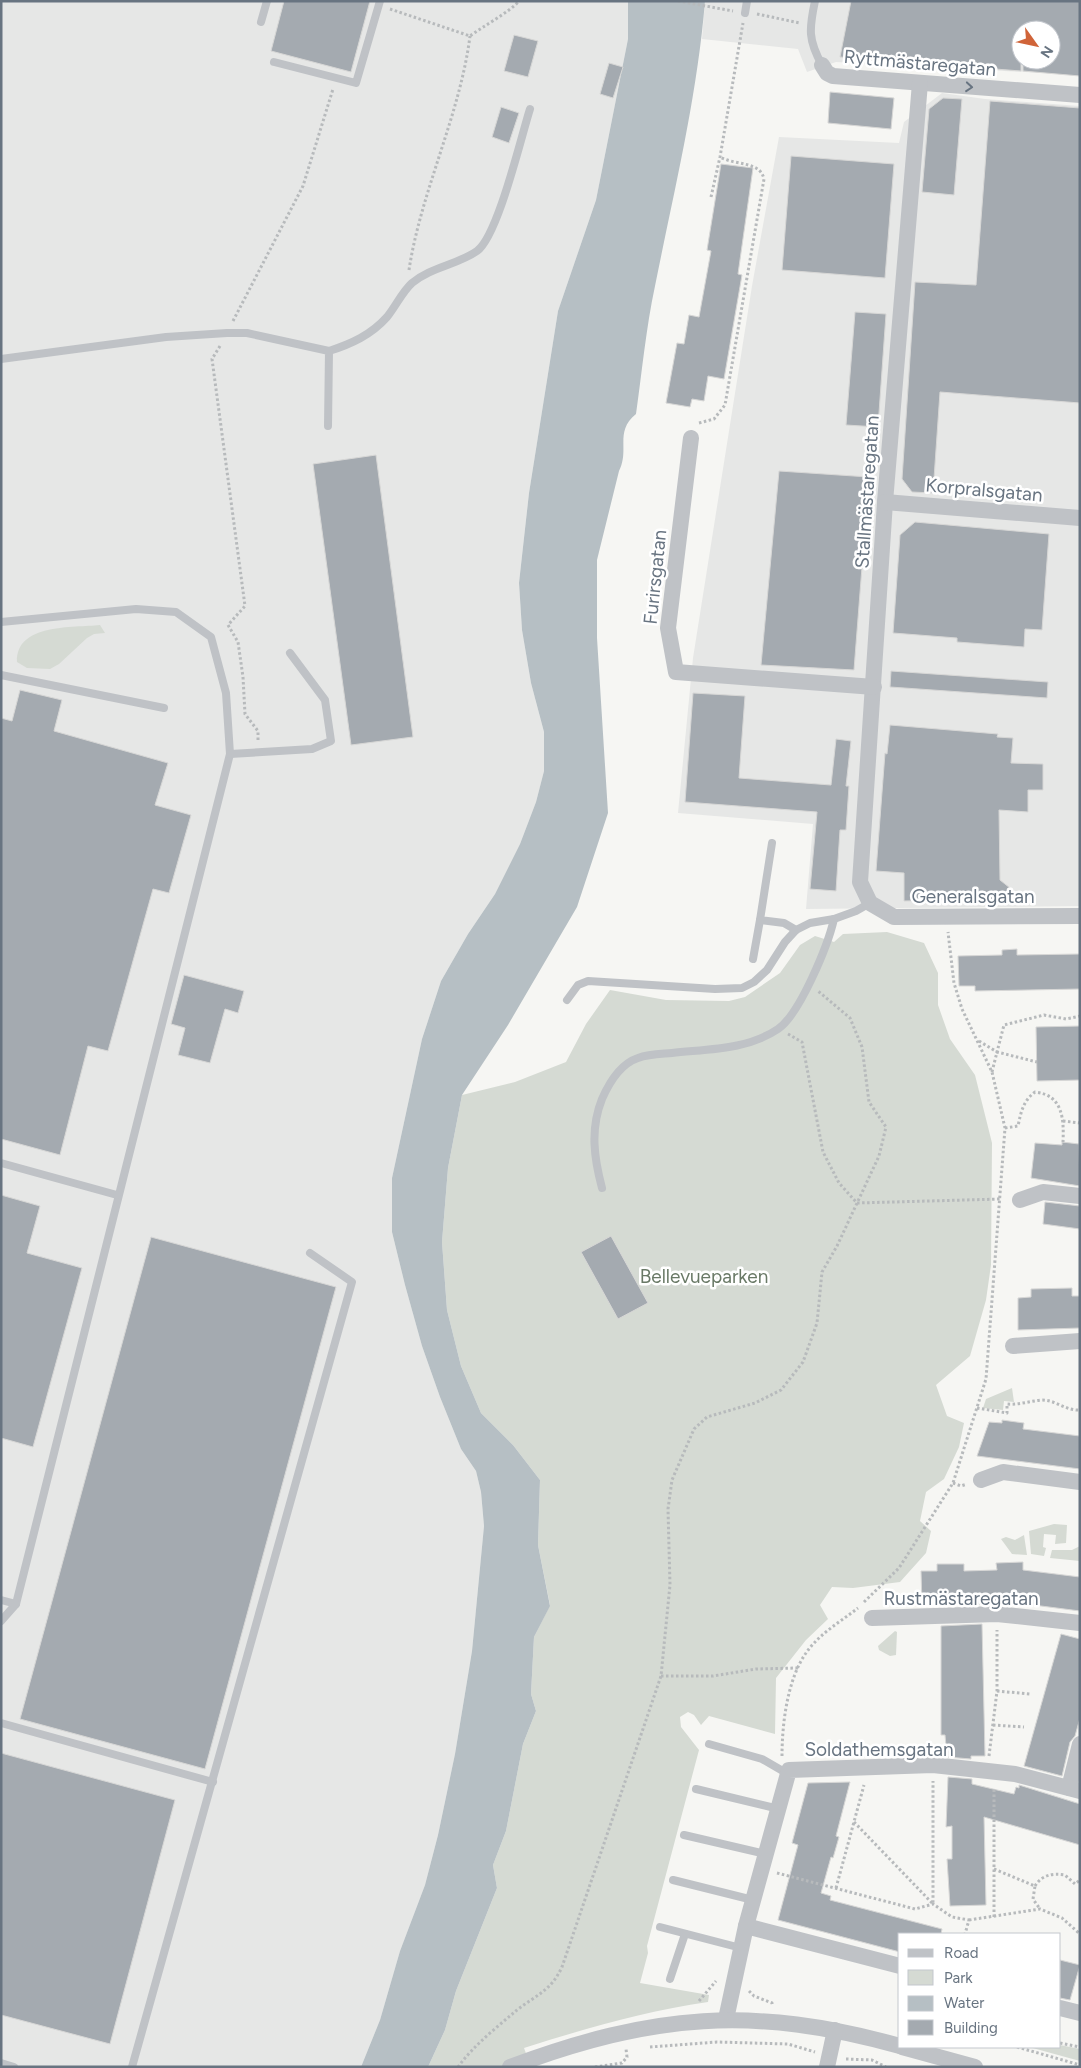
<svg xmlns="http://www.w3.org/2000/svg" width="1081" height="2068" viewBox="0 0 1081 2068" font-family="Figtree,sans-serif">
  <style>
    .built { fill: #e6e7e6; fill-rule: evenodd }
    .green { fill: #d5dad3 }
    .water { fill: #b6bfc4 }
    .building { fill: #a4aab0; stroke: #d7d7d6 }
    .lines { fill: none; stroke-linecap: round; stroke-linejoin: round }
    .path { stroke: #b7babc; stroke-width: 3; stroke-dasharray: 2.5 2.5; stroke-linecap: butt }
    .lane { stroke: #bfc2c6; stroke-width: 8 }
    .street { stroke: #bfc2c6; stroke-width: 16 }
    .oneway { stroke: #687481 }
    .labels { text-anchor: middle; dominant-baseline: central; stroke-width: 5; stroke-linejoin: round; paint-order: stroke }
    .street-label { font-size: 19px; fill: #687481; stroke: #fff }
    .park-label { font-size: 19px; fill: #697966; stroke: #fff }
  </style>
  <rect width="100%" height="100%" fill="#f6f6f3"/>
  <!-- built -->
  <g class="built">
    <path d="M1,1H628V39L596,200L558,311L529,493L519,583L522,630L531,683L544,732V771L536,802L520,844L495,894L468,934L441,981L422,1039L392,1178V1232L405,1285L422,1346L440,1397L461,1449L476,1471L481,1492L484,1526L472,1651L455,1754L438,1835L425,1885L400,1951L380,2020L361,2067H1Z"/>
    <path d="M705,1H1080V75L836,62L807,72L798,49L702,39ZM1021,30H1051V60H1021Z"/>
    <path d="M942,93L985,99L1080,106V906L806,909L813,824L678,813L693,658L752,286L779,137L899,143L904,122Z"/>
  </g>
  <!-- green -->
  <g class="green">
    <path d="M100,625L105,633L94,634L87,638L59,664L50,669L27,668L17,662C16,623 73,628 100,625Z"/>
    <path d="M887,932L924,943L938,973V1005L950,1039L975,1075L992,1143L991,1265L986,1300L970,1356L936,1385L947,1416L964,1423L959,1447L944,1479L926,1492L920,1521L931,1531L926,1553L900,1582L853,1588L832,1587L820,1605L828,1619L806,1640L776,1678L775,1734L709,1716L701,1725L694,1715L688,1712L680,1717L681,1727L699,1750L647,1946L648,1953L640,1983L709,1995L708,2002C645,2011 584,2029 524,2048L531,2067H428L445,2030L456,1991L497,1888L493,1865L506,1831L523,1744L536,1711L531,1694L534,1637L550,1605L538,1545L540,1480L513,1445L481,1413L461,1366L447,1310L442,1242L448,1168L462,1095L515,1082L566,1062L586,1024L610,990L666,1000L729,1001L745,997L780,973L800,945L815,936L834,942L843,934Z"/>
    <path d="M1012,1388L1014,1402L1004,1401L1003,1410L983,1408L986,1399Z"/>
    <path d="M1054,1524L1067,1525L1066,1543L1055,1544L1056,1535L1044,1534L1043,1547L1046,1548L1044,1556L1031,1554L1029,1531Z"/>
    <path d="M1024,1535L1027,1555L1012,1554L1001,1539L1006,1537L1015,1540Z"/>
    <path d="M1080,1546V1561L1050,1558L1052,1550H1072Z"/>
    <path d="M895,1631L897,1632L896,1655L890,1656L879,1650L878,1646Z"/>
    <path d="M1060,2045L1080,2049V2061L1029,2047Z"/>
  </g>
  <!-- water -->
  <path class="water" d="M628,1H705C697,98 674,191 655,286C646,328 642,372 636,414C614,432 630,449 619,471L597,560V638L608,813L577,907L508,1025L462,1095L448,1168L442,1242L447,1310L461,1366L481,1413L513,1445L540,1480L538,1545L550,1606L534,1637L531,1694L536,1711L523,1744L506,1831L493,1865L497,1888L456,1991L445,2030L428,2067H361L380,2020L400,1951L425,1885L438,1835L455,1754L472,1651L484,1526L481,1492L476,1471L461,1449L440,1397L422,1346L405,1285L392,1232V1178L422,1039L441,981L468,934L495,894L520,844L536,802L544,771V732L531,683L522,630L519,583L529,493L558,311L596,200L628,39Z"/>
  <!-- building -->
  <g class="building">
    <path d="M284,1H370L351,72L271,51Z"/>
    <path d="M851,1H1080V76L1023,71V60H1051V30H1021V71L840,57Z"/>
    <path d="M514,35L538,41L528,77L504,71Z"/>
    <path d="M609,63L623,67L613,98L600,94Z"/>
    <path d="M830,92L894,98L891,129L828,123Z"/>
    <path d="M943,98L962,99L954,195L922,192L929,109Z"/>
    <path d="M990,101L1080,108V403L940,392L933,493L912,492L902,479L915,282L976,285Z"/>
    <path d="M501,107L519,113L509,143L492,137Z"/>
    <path d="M791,156L894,164L885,278L782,270Z"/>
    <path d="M721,164L753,168L738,274L742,275L724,379L708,376L704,401L692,399L690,407L666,403L677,343L684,344L689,315L699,317L711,251L707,250Z"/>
    <path d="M855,312L886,314L878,427L846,425Z"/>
    <path d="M376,455L413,737L351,745L313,464Z"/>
    <path d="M779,471L869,477L854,670L761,665Z"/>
    <path d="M915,522L1049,534L1042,630L1025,629L1024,647L957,642V638L893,633L900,535Z"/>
    <path d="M891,671L1048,682L1047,698L890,687Z"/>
    <path d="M20,690L62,700L54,731L168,763L155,805L191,815L169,893L153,889L108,1051L88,1046L60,1155L1,1139V718L12,721Z"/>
    <path d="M693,693L745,696L739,778L831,785L836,739L851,741L846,786H849L846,830H840L836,891L810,889L817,812L685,802Z"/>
    <path d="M890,725L998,734L997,737L1013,738L1011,763L1043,764V790H1028V812L999,810L1000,880L1010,888V899L904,901V873L876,871L885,753L887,754Z"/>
    <path d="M1017,949V955L1080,954V989L975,991V986H959L958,956L1002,955V950Z"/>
    <path d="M184,975L244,991L238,1013L225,1009L210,1063L178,1055L185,1028L171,1024Z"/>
    <path d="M1080,1026V1080L1037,1081L1036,1027Z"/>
    <path d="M1062,1142L1079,1144L1080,1186L1031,1178L1035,1143L1062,1145Z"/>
    <path d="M1,1195L40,1206L27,1253L82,1268L33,1447L1,1438Z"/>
    <path d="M1045,1202L1080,1206V1229L1043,1224Z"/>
    <path d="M611,1236L648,1303L618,1319L581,1252Z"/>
    <path d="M151,1237L336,1287L205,1769L20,1719Z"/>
    <path d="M1072,1288V1296H1080V1328L1018,1330V1298L1031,1297V1289Z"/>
    <path d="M1002,1420L1024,1423L1023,1429L1080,1436V1469L977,1456L989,1422L1002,1423Z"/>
    <path d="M1023,1562V1570L1080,1577V1611L994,1600L993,1604L922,1605L921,1571H937V1564H964V1571L997,1570L996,1563Z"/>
    <path d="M982,1624L985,1756H971V1759L947,1757L945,1735H941V1626Z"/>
    <path d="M1061,1634L1080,1639V1718L1075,1736L1070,1742L1062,1776L1024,1766Z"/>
    <path d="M1,1753L175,1800L110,2044L1,2015Z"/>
    <path d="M948,1777L972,1779V1784L1014,1794L1016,1787L1019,1788V1785L1080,1804V1845L984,1817L986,1905L950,1906L947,1859H952V1826L946,1827Z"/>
    <path d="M850,1782L836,1836L839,1837L833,1858L831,1857L821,1893L831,1896L830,1900L942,1929L941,1934H900V1952L778,1920L798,1845L792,1843L808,1783Z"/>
    <path d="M1060,1960L1080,1965L1070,2000L1060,1998Z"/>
  </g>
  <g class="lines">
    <!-- path -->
    <g class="path">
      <path d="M678,1L733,11"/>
      <path d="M390,9L470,36C482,27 511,11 519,1"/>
      <path d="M757,14L800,23"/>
      <path d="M711,197L720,157L743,23"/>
      <path d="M409,270C421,191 460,115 470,36"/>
      <path d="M233,321L303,186L333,89"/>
      <path d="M220,346L212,359L245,606L228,625L238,642L243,677L245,714L258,731V742"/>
      <path d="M699,423L714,419L725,405L764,179C760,161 737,166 720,157"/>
      <path d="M788,1034L802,1042L823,1152L839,1183L857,1203L1001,1199"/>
      <path d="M979,1041L997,1052L1004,1025L1044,1015L1066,1019L1080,1016"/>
      <path d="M992,1072L997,1052L1037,1062"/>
      <path d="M1063,1121L1080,1123"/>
      <path d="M1005,1128L1018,1126C1021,1112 1023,1101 1035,1092C1063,1095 1064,1119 1063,1142"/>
      <path d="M977,1408L1007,1413V1404C1019,1405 1030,1401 1042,1400C1056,1400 1066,1411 1080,1410"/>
      <path d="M953,1483L961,1486L967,1484"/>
      <path d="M864,1602L899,1568L953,1483L986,1379L1005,1128L992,1072L962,1009L954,983L948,932"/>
      <path d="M661,1676H713L756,1669L798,1668"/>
      <path d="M997,1691L1030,1694"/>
      <path d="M993,1725L1024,1727"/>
      <path d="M782,1756C782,1725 787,1680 806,1653C819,1634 840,1622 858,1608"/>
      <path d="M989,1756L997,1691V1630"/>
      <path d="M854,1822L933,1904V1781"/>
      <path d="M994,1869L1035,1886L1033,1899L1040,1909"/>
      <path d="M777,1873L915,1909L933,1904L952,1917L969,1920L965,1934"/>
      <path d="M1035,1886C1042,1875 1052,1873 1065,1875L1075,1884L1080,1880"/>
      <path d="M836,1888L864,1785"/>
      <path d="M994,1917V1787"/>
      <path d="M969,1920L1040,1909L1062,1918L1080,1934"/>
      <path d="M749,1991L754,1996L772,2003V2006"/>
      <path d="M699,2001L716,1981"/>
      <path d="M1060,2043L1080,2047"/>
      <path d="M650,2047L717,2042L788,2044L815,2052"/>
      <path d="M1017,2047L1080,2065"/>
      <path d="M846,2059L872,2060L886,2067"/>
      <path d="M458,2067C473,2046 497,2027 517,2010C536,1995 551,1991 562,1967L661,1676L670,1585L668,1509L672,1480L694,1429L707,1417L755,1403L781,1390L803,1362L817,1323L822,1272L837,1246L879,1156L886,1127L869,1102L862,1047L850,1018L818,991"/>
      <path d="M595,2067L622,2063L627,2057L626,2049"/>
    </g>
    <!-- lane -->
    <g class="lane">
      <path d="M815,1C809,29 808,40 822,65"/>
      <path d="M745,13L747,1"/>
      <path d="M261,22L267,1"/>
      <path d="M274,62L356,83L380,1"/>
      <path d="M329,351C351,344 371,335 387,317C396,306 402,292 412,283C431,267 457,265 477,251C498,236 521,137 530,109"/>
      <path d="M1,359L166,337L227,333H247L329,351L328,426"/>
      <path d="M1,622L136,609L176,612L211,637L226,693L230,754L16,1604L1,1621"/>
      <path d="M1,675L164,708"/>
      <path d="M230,754L312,749L331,741L325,700L290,653"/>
      <path d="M772,843L760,920L784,923L796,930"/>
      <path d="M753,959L760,920"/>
      <path d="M567,1000L578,985L588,981L715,989L742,988L754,982L767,970L785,942L796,930L810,923L834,919L856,911L870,903"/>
      <path d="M1,1163L117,1195"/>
      <path d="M602,1188C594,1158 590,1129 602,1099C609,1083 620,1064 638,1058C649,1054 662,1054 672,1053C708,1049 747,1050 778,1029C800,1014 828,945 834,919"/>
      <path d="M1,1600L16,1604"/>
      <path d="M1,1723L213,1782"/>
      <path d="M709,1744L762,1759L788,1774"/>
      <path d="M696,1789L779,1809"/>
      <path d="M684,1835L766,1854"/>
      <path d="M673,1880L753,1900"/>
      <path d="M660,1927L741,1948"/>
      <path d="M670,1979L685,1934"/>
      <path d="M1,2063L14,2067"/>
      <path d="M132,2067L352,1282L310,1253"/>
    </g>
    <!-- street -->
    <g class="street">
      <path d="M822,65L827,73L833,76L1080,95"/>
      <path d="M920,83L885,502L860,882L870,903L894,917L1080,916"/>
      <path d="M691,438L668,628L676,672L874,687"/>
      <path d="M885,502L1080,518"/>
      <path d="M1020,1200L1043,1192L1080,1196"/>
      <path d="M1013,1346L1080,1341"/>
      <path d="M981,1480L1003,1472L1080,1482"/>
      <path d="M872,1618L997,1614L1080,1623"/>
      <path d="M1069,1788L1080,1744"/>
      <path d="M746,1926L900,1966"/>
      <path d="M1060,2008L1080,2013"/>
      <path d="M726,2019L746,1926L789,1770L933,1765L1015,1774L1080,1791"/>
      <path d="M902,2047L975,2067"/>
      <path d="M510,2067C653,2014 752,2005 900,2046"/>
      <path d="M827,2067L835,2030"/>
    </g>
  </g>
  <!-- one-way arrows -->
  <defs><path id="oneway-chevron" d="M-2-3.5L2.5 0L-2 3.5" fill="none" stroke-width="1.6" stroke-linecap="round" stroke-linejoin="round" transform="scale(1.25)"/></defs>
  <use class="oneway" href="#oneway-chevron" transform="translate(969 87) rotate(5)"/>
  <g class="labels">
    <!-- street labels -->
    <g class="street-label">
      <text transform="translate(920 63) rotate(5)">Ryttmästaregatan</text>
      <text transform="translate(984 490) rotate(5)">Korpralsgatan</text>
      <text transform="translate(867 492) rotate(-86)">Stallmästaregatan</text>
      <text transform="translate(655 577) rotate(-84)">Furirsgatan</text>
      <text x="973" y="896">Generalsgatan</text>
      <text x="961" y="1598">Rustmästaregatan</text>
      <text x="879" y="1749">Soldathemsgatan</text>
    </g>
    <!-- park labels -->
    <g class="park-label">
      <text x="704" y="1276">Bellevueparken</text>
    </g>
  </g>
  <!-- border -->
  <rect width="1081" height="2068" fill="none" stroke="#687481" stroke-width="5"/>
  <!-- legend -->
  <rect x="898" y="1933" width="162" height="115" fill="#ffffff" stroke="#c3c7cd"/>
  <rect x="908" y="1949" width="25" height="8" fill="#bfc2c6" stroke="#c3c7cd"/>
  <text x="944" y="1958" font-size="15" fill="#687481">Road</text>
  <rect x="908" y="1970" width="25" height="15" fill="#d5dad3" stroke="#c3c7cd"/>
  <text x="944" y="1983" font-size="15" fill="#687481">Park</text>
  <rect x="908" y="1996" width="25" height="15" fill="#b6bfc4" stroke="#c3c7cd"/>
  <text x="944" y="2008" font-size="15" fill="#687481">Water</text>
  <rect x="908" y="2020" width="25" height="15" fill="#a4aab0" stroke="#c3c7cd"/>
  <text x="944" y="2033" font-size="15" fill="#687481">Building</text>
  <!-- north arrow -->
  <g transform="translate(1036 45) rotate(123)"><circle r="24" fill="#ffffff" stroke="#c3c7cd"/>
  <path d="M0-4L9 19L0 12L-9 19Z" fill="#d06439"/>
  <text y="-8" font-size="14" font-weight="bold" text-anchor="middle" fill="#687481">N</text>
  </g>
</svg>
